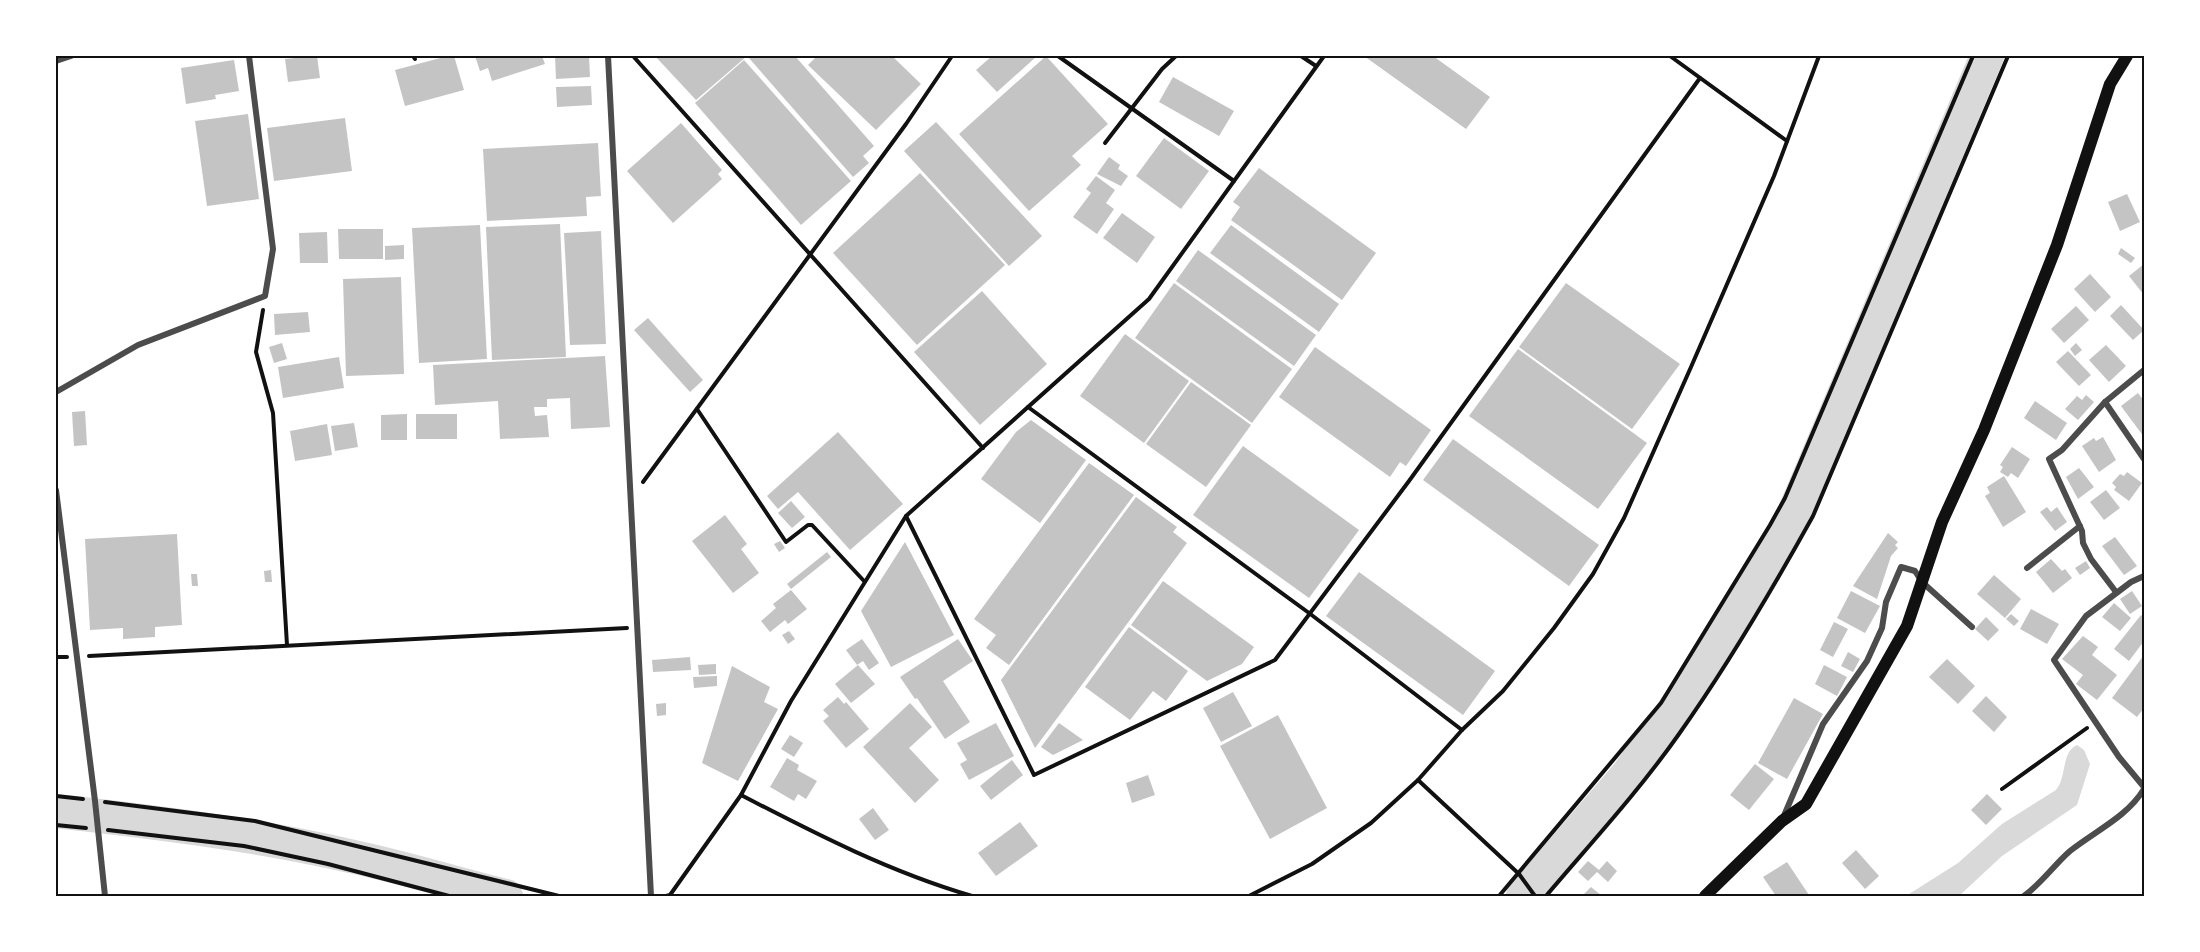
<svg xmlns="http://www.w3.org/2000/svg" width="2200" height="952" viewBox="0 0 2200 952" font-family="Ubuntu,sans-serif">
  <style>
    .water { fill: #d9d9d9 }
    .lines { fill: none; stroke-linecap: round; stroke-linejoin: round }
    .river { stroke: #d9d9d9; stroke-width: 34 }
    .building { fill: #c4c4c4 }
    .path { stroke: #111; stroke-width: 4 }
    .minor { stroke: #4c4c4c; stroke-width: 6 }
    .secondary { stroke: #111; stroke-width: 12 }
    .neatline { fill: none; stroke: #111; stroke-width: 2 }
  </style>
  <rect width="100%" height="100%" fill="#fff"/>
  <!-- water -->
  <path class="water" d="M2077,745L2084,750L2090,764L2077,805L2002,856L1959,896H1906L1958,863L2002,824L2056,790C2067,777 2061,752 2077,745Z"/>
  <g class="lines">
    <!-- river -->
    <g class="river">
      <path d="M56,811C154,822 253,834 350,856C402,867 454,883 506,896"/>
      <path d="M1523,896L1628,774L1686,693L1788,527L1987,56"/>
    </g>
  </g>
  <!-- building -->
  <g class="building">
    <path d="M317,56L320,78L288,82L285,59Z"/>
    <path d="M448,56H454L464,90L405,106L395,70Z"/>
    <path d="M475,56H542L545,64L492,81L488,68L480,71Z"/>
    <path d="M555,56H589L590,77L556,79Z"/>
    <path d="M655,56H747L696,100Z"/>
    <path d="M752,56H795L874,146L863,156L869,163L853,177L749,58Z"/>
    <path d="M817,56H892L921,84L876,130L808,65Z"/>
    <path d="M992,56H1037L997,92L976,70Z"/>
    <path d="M1046,56L1108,124L1072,156L1081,165L1029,211L959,134Z"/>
    <path d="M1364,56H1433L1490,97L1466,129Z"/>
    <path d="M234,60L239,91L215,95L216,99L186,104L181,68Z"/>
    <path d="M744,60L851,181L801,225L695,103Z"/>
    <path d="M1173,77L1234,111L1219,136L1159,102Z"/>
    <path d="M591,86L592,105L557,107L556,87Z"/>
    <path d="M248,114L259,199L207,206L195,121Z"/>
    <path d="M345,118L352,171L274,181L267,128Z"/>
    <path d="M936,122L1042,236L1009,266L904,151Z"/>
    <path d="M681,123L722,170L718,174L722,179L673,223L627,171Z"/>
    <path d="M1164,138L1209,171L1181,209L1136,176Z"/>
    <path d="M598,143L601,196L586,197L587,216L487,221L483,149Z"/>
    <path d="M1109,157L1120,165L1118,169L1128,176L1121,186L1097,174Z"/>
    <path d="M1259,168L1376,253L1342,300L1231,220L1240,207L1233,202Z"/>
    <path d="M920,173L1005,265L917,345L833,253Z"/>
    <path d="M1096,176L1115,190L1106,203L1114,209L1097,234L1073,217L1091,193L1086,189Z"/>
    <path d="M2127,194L2140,222L2120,231L2108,202Z"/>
    <path d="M1122,213L1155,237L1137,263L1103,238Z"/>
    <path d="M560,224L566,357L492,360L486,227Z"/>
    <path d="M480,225L487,359L419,363L412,228Z"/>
    <path d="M1231,225L1339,304L1319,332L1210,253Z"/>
    <path d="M338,229H383V259H339Z"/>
    <path d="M601,231L606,344L570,345L564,233Z"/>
    <path d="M327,232L328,263H300L299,233Z"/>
    <path d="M404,245V259L385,260V246Z"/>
    <path d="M2121,248L2135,258L2131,263L2118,254Z"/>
    <path d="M1198,250L1316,335L1294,366L1176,281Z"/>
    <path d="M2144,264V295L2129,276Z"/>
    <path d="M2090,274L2111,297L2095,312L2074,289Z"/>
    <path d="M401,277L404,374L346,376L343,279Z"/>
    <path d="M1174,283L1292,369L1252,423L1135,338Z"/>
    <path d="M1566,283L1680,364L1632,429L1519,347Z"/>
    <path d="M982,291L1047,364L980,425L914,352Z"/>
    <path d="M2121,305L2144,330L2133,340L2110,316Z"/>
    <path d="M2076,306L2089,320L2064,343L2051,329Z"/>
    <path d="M308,312L310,332L275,335L274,314Z"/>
    <path d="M648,318L703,380L690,392L634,330Z"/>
    <path d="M1125,334L1189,381L1144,443L1080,396Z"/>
    <path d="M282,343L287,359L274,363L269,347Z"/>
    <path d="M2076,343L2082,350L2075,356L2070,349Z"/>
    <path d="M2106,345L2126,366L2109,382L2089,360Z"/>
    <path d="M1315,347L1431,430L1406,466L1400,462L1390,477L1279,397Z"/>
    <path d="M1518,349L1647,443L1598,509L1469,416Z"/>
    <path d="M2068,351L2091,375L2079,386L2056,362Z"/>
    <path d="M605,356L610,427L571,429L570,398L547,399V407H534L535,416L547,415L549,437L500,439L498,401L435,405L433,365Z"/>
    <path d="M339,357L344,388L283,398L278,367Z"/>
    <path d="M1191,382L1251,425L1206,487L1146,444Z"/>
    <path d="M2138,393L2144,401V437L2121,406Z"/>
    <path d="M2086,395L2094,402L2078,420L2065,409L2077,396L2082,400Z"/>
    <path d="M2035,401L2067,423L2056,440L2024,418Z"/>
    <path d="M85,411L87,445L74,446L72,412Z"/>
    <path d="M407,414V440H381V415Z"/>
    <rect x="416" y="414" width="41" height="25"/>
    <path d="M1031,420L1086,460L1040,523L981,479L1016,432Z"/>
    <path d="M354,423L358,447L335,451L331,426Z"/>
    <path d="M327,424L332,455L295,461L290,431Z"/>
    <path d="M838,432L903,504L850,550L798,492L778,509L767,496Z"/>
    <path d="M2103,437L2116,460L2099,472L2082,446L2094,438L2096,441Z"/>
    <path d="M1453,439L1599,545L1569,586L1423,480Z"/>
    <path d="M1243,446L1359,530L1309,598L1193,515Z"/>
    <path d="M2012,447L2030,459L2018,478L2011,473L2008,477L2000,472L2003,467L2000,465Z"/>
    <path d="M1089,463L1134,495L1009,665L986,648L996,635L974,619Z"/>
    <path d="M2079,468L2094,487L2078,499L2066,477Z"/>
    <path d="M2127,472L2142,483L2129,501L2114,490L2116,487L2112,483L2120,474L2124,476Z"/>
    <path d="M2004,476L2026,512L2003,527L1985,496L1990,493L1987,487Z"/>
    <path d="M2106,490L2120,508L2104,520L2090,502Z"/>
    <path d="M1136,497L1177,527L1173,532L1187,543L1035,748L1001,680Z"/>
    <path d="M791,501L805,517L792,528L778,513Z"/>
    <path d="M2047,507L2051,512L2057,507L2067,522L2055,531L2040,512Z"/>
    <path d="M725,515L747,544L741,549L759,573L733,593L692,541Z"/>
    <path d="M1888,533L1898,542L1895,545L1898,548L1891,556L1877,599L1853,586Z"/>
    <path d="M177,534L182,625L155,627V637L123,639V628L90,630L85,539Z"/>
    <path d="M2115,537L2137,566L2124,575L2102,546Z"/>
    <path d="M780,541L785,548L779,552L774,544Z"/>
    <path d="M905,542L954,635L891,667L861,611Z"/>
    <path d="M827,552L831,557L791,589L787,584Z"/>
    <path d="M2051,559L2062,571L2065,569L2072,578L2053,593L2036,572Z"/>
    <path d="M2086,561L2090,568L2080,575L2075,568Z"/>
    <path d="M271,570L272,582H265L264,571Z"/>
    <path d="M1359,572L1495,671L1463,715L1326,616Z"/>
    <path d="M191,574H197L198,586H192Z"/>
    <path d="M1994,575L2021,599L2005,618L1977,594Z"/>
    <path d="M1163,581L1254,647L1242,664L1207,681L1131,625Z"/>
    <path d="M791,590L807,609L788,624L785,620L770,632L761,621L776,608L773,604Z"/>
    <path d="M1851,591L1880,606L1865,633L1837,618Z"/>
    <path d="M2132,591L2142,606L2130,614L2120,599Z"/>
    <path d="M2114,603L2131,618L2120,631L2102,617Z"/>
    <path d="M2031,609L2059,624L2047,644L2020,629Z"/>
    <path d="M2011,614L2019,621L2014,626L2006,619Z"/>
    <path d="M2141,615L2144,618V641L2129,661L2114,649Z"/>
    <path d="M1986,617L1999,630L1988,641L1975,629Z"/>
    <path d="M1834,622L1848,629L1833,657L1820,650Z"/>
    <path d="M1129,627L1188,671L1166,701L1153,691L1130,720L1085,687Z"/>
    <path d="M789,631L795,639L788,644L782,635Z"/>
    <path d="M2083,636L2098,647L2092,655L2117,675L2097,700L2076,684L2083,675L2062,659Z"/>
    <path d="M862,639L879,663L869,670L863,661L857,665L846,650Z"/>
    <path d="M958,639L973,661L943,681L970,722L945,739L917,698L915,699L900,677Z"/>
    <path d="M1848,652L1860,659L1853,672L1841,666Z"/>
    <path d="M2144,655V708L2137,717L2112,698Z"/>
    <path d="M690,657L691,670L653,672L652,660Z"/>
    <path d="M1947,659L1975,686L1958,704L1929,677Z"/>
    <path d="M716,664V674L699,675L698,665Z"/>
    <path d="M858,665L875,684L851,703L835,684Z"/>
    <path d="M1824,665L1847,677L1837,696L1815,684Z"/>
    <path d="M732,666L770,687L764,702L778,709L738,781L702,763Z"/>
    <path d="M717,676V686L694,688L693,677Z"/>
    <path d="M1233,692L1252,726L1221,742L1203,708Z"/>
    <path d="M1986,696L2007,717L1994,732L1972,711Z"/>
    <path d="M838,697L844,704L846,702L869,729L846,748L823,721L829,716L823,710Z"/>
    <path d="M1794,698L1823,714L1787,779L1758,763Z"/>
    <path d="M666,703V715L657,716L656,704Z"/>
    <path d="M910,703L932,727L909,748L939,780L915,803L863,747Z"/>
    <path d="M1278,715L1327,808L1270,839L1220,746Z"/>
    <path d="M996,723L1014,756L969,780L960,764L967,760L957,743Z"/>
    <path d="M1059,723L1083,740L1053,755L1041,747Z"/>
    <path d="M790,735L803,743L794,757L781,749Z"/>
    <path d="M787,758L799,765L797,770L817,781L806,799L798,794L794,801L770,787Z"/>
    <path d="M1012,760L1023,775L991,800L980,786Z"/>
    <path d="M1755,764L1774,779L1749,810L1730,795Z"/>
    <path d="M1148,775L1155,795L1132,803L1126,783Z"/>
    <path d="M1987,794L2002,809L1986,825L1971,810Z"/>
    <path d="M873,808L889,830L875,840L859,819Z"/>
    <path d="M1020,822L1038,846L996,876L978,853Z"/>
    <path d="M1856,850L1879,876L1865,889L1842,863Z"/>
    <path d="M1588,861L1599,870L1607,861L1617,871L1608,882L1597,872L1588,881L1578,872Z"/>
    <path d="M1787,862L1809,895L1807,896H1776L1763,877Z"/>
    <path d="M1591,887L1602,896H1582Z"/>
  </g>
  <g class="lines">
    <!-- path -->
    <g class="path">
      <path d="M413,56L415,59"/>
      <path d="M633,56L983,448"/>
      <path d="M1058,56L1234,181"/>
      <path d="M1301,56L1316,66"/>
      <path d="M1670,56L1787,141"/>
      <path d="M1105,143L1162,69L1176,56"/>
      <path d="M263,310L256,352L273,413L287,645"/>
      <path d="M1028,407L1309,613L1462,730"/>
      <path d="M697,409L786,542L808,525H812L864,581"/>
      <path d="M643,482L906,124L952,56"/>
      <path d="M906,516L1034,775L1275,660L1409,481L1700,78"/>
      <path d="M89,656L627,628"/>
      <path d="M56,657H67"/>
      <path d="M1418,780L1519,874L1535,896"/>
      <path d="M2002,789L2087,728"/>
      <path d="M741,795C816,834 890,872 972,896"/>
      <path d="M56,796L83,799"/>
      <path d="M105,802L255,821L559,896"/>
      <path d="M56,825L86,828"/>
      <path d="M108,830L244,846L328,864L449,896"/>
      <path d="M666,896L670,895L741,795L791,701L906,516L1149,299L1324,56"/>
      <path d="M1249,896L1312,864L1371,823L1418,780L1462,730L1503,691L1554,628L1593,574L1624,518L1691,367L1774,176L1819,56"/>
      <path d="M1499,896L1661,703L1770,525L1785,498L1973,56"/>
      <path d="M1546,896C1591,843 1639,791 1679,734C1728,665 1772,590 1813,516L2008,56"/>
    </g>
    <!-- minor -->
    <g class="minor">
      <path d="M608,56L651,896"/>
      <path d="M56,61L71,56"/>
      <path d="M2144,370L2105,402L2144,459"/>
      <path d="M56,392L138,345L265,296L273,249L249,56"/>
      <path d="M2105,402L2062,450L2049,459L2082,531L2083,543L2091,559L2116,592"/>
      <path d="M56,490L95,801L105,896"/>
      <path d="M2027,568L2080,526"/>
      <path d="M2144,576L2131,582L2086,616L2054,660L2119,757L2144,787"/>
      <path d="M1783,818L1823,724L1867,661L1882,628L1886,602L1901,567L1915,571L1922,582L1972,627"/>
      <path d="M2024,896C2042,883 2054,865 2070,851C2095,831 2127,817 2144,789"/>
    </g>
    <!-- secondary -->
    <path class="secondary" d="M1705,896L1782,821L1806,804L1907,626L1942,522L1984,430L2057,245L2110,84L2127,56"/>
  </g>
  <!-- border -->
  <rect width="2200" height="952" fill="none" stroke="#ffffff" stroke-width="114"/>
  <rect x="57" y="57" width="2086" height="838" class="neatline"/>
</svg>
